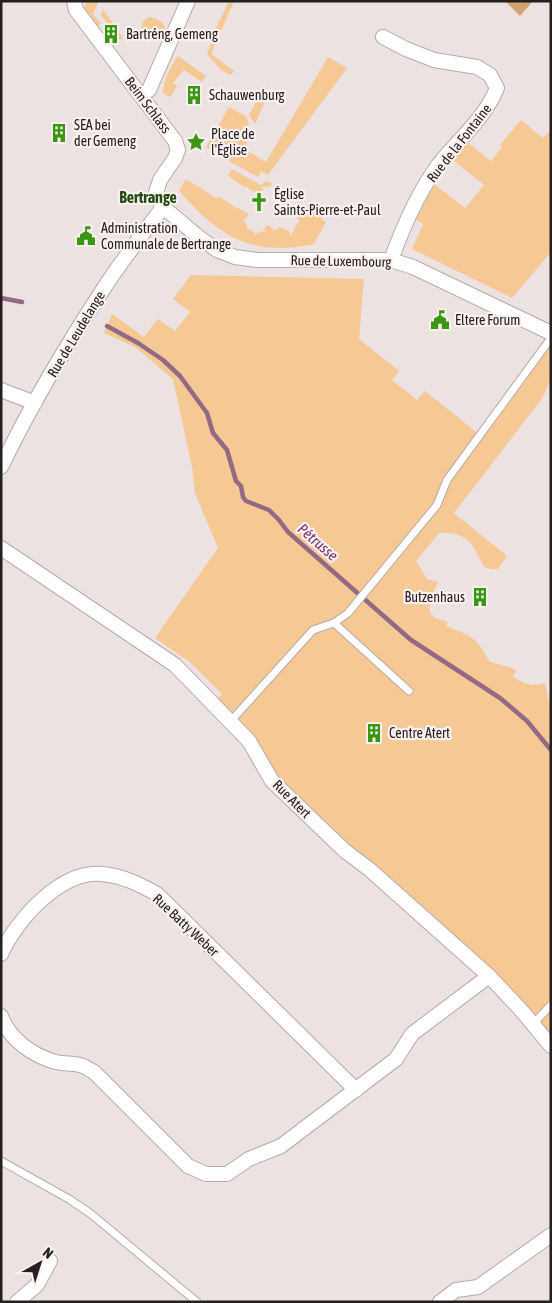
<svg xmlns="http://www.w3.org/2000/svg" width="552" height="1303" viewBox="0 0 552 1303" font-family="'Asap Condensed',sans-serif">
  <style>
    .green { fill: #f6c894 }
    .forest { fill: #d1a470 }
    .lines { fill: none; stroke-linecap: round; stroke-linejoin: round }
    .stream { stroke: #936a84; stroke-width: 4.5 }
    .lane-casing { stroke: #b4abaa; stroke-width: 9 }
    .street-casing { stroke: #b4abaa; stroke-width: 16 }
    .lane { stroke: #fff; stroke-width: 7 }
    .street { stroke: #fff; stroke-width: 14 }
    .labels { text-anchor: middle; dominant-baseline: central; stroke-width: 4.5; stroke-linejoin: round; paint-order: stroke }
    .poi-label { font-size: 14px; fill: #23201f; stroke: #f9f0ef; text-anchor: start }
    .street-label { font-size: 14px; fill: #23201f; stroke: #f9f0ef }
    .water-label { font-size: 15px; font-style: italic; fill: #753063; stroke: #f9f0ef }
    .quarter-label { font-size: 16px; font-weight: bold; fill: #214d13; stroke: #f9f0ef }
  </style>
  <rect width="100%" height="100%" fill="#ebe2e1"/>
  <!-- green -->
  <g class="green">
    <path d="M87,1H99L93,14L101,24L97,26L84,8Z"/>
    <path d="M229,1H234L211,54L234,71L231,75L221,70L207,54L216,28Z"/>
    <path d="M103,9L123,38L120,40L101,15Z"/>
    <path d="M149,17C156,19 165,21 165,29L154,35L143,34C140,26 142,21 149,17Z"/>
    <path d="M178,56L206,76L202,82L184,70L173,83L177,86L170,97L163,93C164,78 170,68 178,56Z"/>
    <path d="M328,57L347,68L268,175L261,171L258,177L229,161L233,154L224,148L219,155L206,147L229,107L246,116L249,123L244,137L248,140L244,149L266,162Z"/>
    <path d="M262,91L268,95L255,124L249,115Z"/>
    <path d="M521,120L543,138L551,130V252L512,298L412,249L423,224L416,220L434,184L465,208L484,185L453,160L467,142L491,161L502,147L500,145Z"/>
    <path d="M232,169L261,185L266,181L273,184H271V186L261,187L263,189L259,195L246,187L247,185L244,187L228,176Z"/>
    <path d="M186,179L216,198L219,197L234,206V209L236,207L249,214L243,221L245,222L248,228L246,231L249,229L255,233V235L257,233L263,231L265,233L264,230L267,225L273,228V231L280,227L289,231L291,235H293L292,233L298,222H300L297,217L300,212L303,214L308,204L324,213L321,219L326,222L314,244C251,257 220,237 179,191Z"/>
    <path d="M191,275L364,279L359,339L399,371L392,380L417,400L425,391L480,435L551,344V380L541,400L454,513L507,556L498,569H491L484,567C476,553 474,539 455,534C450,533 445,534 440,532L416,561L427,579L438,582C435,590 424,609 433,616C436,619 443,620 448,622L446,626C473,637 475,636 490,662L512,668L516,671L513,677C524,684 532,687 545,683L551,711V1046L533,1024L272,781L213,703L222,694L190,662L155,638L218,548L195,493L192,467L173,379L135,347L104,333L112,314L144,337L158,319L175,331L190,312L173,299Z"/>
  </g>
  <!-- forest -->
  <path class="forest" d="M505,1H533L520,16Z"/>
  <g class="lines">
    <!-- stream -->
    <g class="stream">
      <path d="M1,298L22,302"/>
      <path d="M107,326L138,343L163,360L180,376L207,413L213,433L227,450L236,481L241,486L243,497L246,501L269,510L279,520L288,532L411,640L500,698L527,721L551,750"/>
    </g>
    <!-- lane casing -->
    <g class="lane-casing">
      <g id="lane">
        <path d="M334,623L409,691"/>
        <path d="M230,722L313,630L334,623L348,613L437,505L447,480L551,338"/>
        <path d="M533,1024L551,1005"/>
        <path d="M1,1161L69,1199L91,1214L197,1302"/>
      </g>
    </g>
    <!-- street casing -->
    <g class="street-casing">
      <g id="street">
        <path d="M74,1L76,10L175,141L178,150L175,158L160,180L156,193L163,207L201,239L217,250L235,257L257,260H391L413,267L551,333"/>
        <path d="M383,37L406,49L434,60L477,67L490,75L497,88C485,118 459,139 439,164C418,192 403,227 391,260"/>
        <path d="M149,90L188,1"/>
        <path d="M1,390L35,403"/>
        <path d="M1,467C31,405 66,346 104,288C122,260 143,234 163,207"/>
        <path d="M1,548L175,665L249,741L272,781L345,851L369,869L489,976L521,1010L551,1046"/>
        <path d="M1,954C17,919 61,870 102,874C123,876 139,884 157,894L356,1090"/>
        <path d="M1,1016C9,1039 33,1056 56,1062C64,1064 72,1063 80,1065C85,1066 90,1070 94,1072L188,1166L206,1174H227L249,1159L281,1146L396,1059L412,1034L489,976"/>
        <path d="M17,1302L37,1285L50,1261"/>
        <path d="M440,1302L456,1290L478,1287L551,1235"/>
      </g>
    </g>
    <!-- lane -->
    <use href="#lane" class="lane"/>
    <!-- street -->
    <use href="#street" class="street"/>
  </g>
  <!-- icons -->
  <defs>
    <g id="building-bare" transform="scale(1.5)"><path d="M-4-6H4V6H1V3H-1V6H-4ZM-2.5-4.3h1.7v1.8h-1.7ZM.8-4.3h1.7v1.8H.8ZM-2.5-1h1.7V.8h-1.7ZM.8-1h1.7V.8H.8Z" fill="#399512" stroke="#f9f0ef" stroke-width="2.5" paint-order="stroke"/></g>
    <g id="sight-bare" transform="scale(1.5)"><path d="M0-6L1.8-2.2L6-1.7L2.9 1.2L3.7 5.4L0 3.3L-3.7 5.4L-2.9 1.2L-6-1.7L-1.8-2.2Z" fill="#399512" stroke="#f9f0ef" stroke-width="2.5" paint-order="stroke"/></g>
    <g id="church-bare" transform="scale(1.5)"><path d="M-1.2-6h2.4v3.5h3.3v2.4h-3.3V6h-2.4V-.1h-3.3v-2.4h3.3Z" fill="#399512" stroke="#f9f0ef" stroke-width="2.5" paint-order="stroke"/></g>
    <g id="civic-bare" transform="scale(1.5)"><path d="M-.6-6.5H3V-4.5H.6V-3L4-1V1h2V6H-6V1h2V-1L-.6-3ZM-1.2 2.5V6h2.4V2.5Z" fill="#399512" stroke="#f9f0ef" stroke-width="2.5" paint-order="stroke"/></g>
  </defs>
  <g fill-rule="evenodd">
    <use href="#building-bare" x="111" y="34"/>
    <use href="#building-bare" x="194" y="95"/>
    <use href="#building-bare" x="59" y="133"/>
    <use href="#sight-bare" x="196" y="142"/>
    <use href="#church-bare" x="259" y="202"/>
    <use href="#civic-bare" x="86" y="236"/>
    <use href="#civic-bare" x="440" y="320"/>
    <use href="#building-bare" x="480" y="597"/>
    <use href="#building-bare" x="374" y="733"/>
  </g>
  <g class="labels">
    <!-- poi labels -->
    <g class="poi-label">
      <text x="126" y="34">Bartréng, Gemeng</text>
      <text x="209" y="95">Schauwenburg</text>
      <text x="74" y="125">SEA bei<tspan x="74" dy="16">der Gemeng</tspan></text>
      <text x="211" y="134">Place de<tspan x="211" dy="16">l'Église</tspan></text>
      <text x="274" y="194">Église<tspan x="274" dy="16">Saints-Pierre-et-Paul</tspan></text>
      <text x="101" y="228">Administration<tspan x="101" dy="16">Communale de Bertrange</tspan></text>
      <text x="455" y="320">Eltere Forum</text>
      <text x="465" y="597" text-anchor="end">Butzenhaus</text>
      <text x="389" y="733">Centre Atert</text>
    </g>
    <!-- street labels -->
    <g class="street-label">
      <text transform="translate(148 105) rotate(53)">Beim Schlass</text>
      <text transform="translate(459 143) rotate(-52)">Rue de la Fontaine</text>
      <text transform="translate(341 261) rotate(1)">Rue de Luxembourg</text>
      <text transform="translate(76 334) rotate(-59)">Rue de Leudelange</text>
      <text transform="translate(292 799) rotate(45)">Rue Atert</text>
      <text transform="translate(186 925) rotate(43)">Rue Batty Weber</text>
    </g>
    <!-- water labels -->
    <g class="water-label">
      <text transform="translate(318 542) rotate(41)">Pétrusse</text>
    </g>
    <!-- quarter labels -->
    <g class="quarter-label">
      <text x="148" y="197">Bertrange</text>
    </g>
  </g>
  <!-- border -->
  <rect width="552" height="1303" fill="none" stroke="#23201f" stroke-width="5"/>
  <!-- north arrow -->
  <g transform="translate(40 1263) rotate(39)" stroke="#f9f0ef" stroke-width="4" paint-order="stroke">
  <path d="M0-4L9 19L0 12L-9 19Z" fill="#23201f"/>
  <text y="-8" font-size="14" font-weight="bold" text-anchor="middle" fill="#23201f">N</text>
  </g>
</svg>
